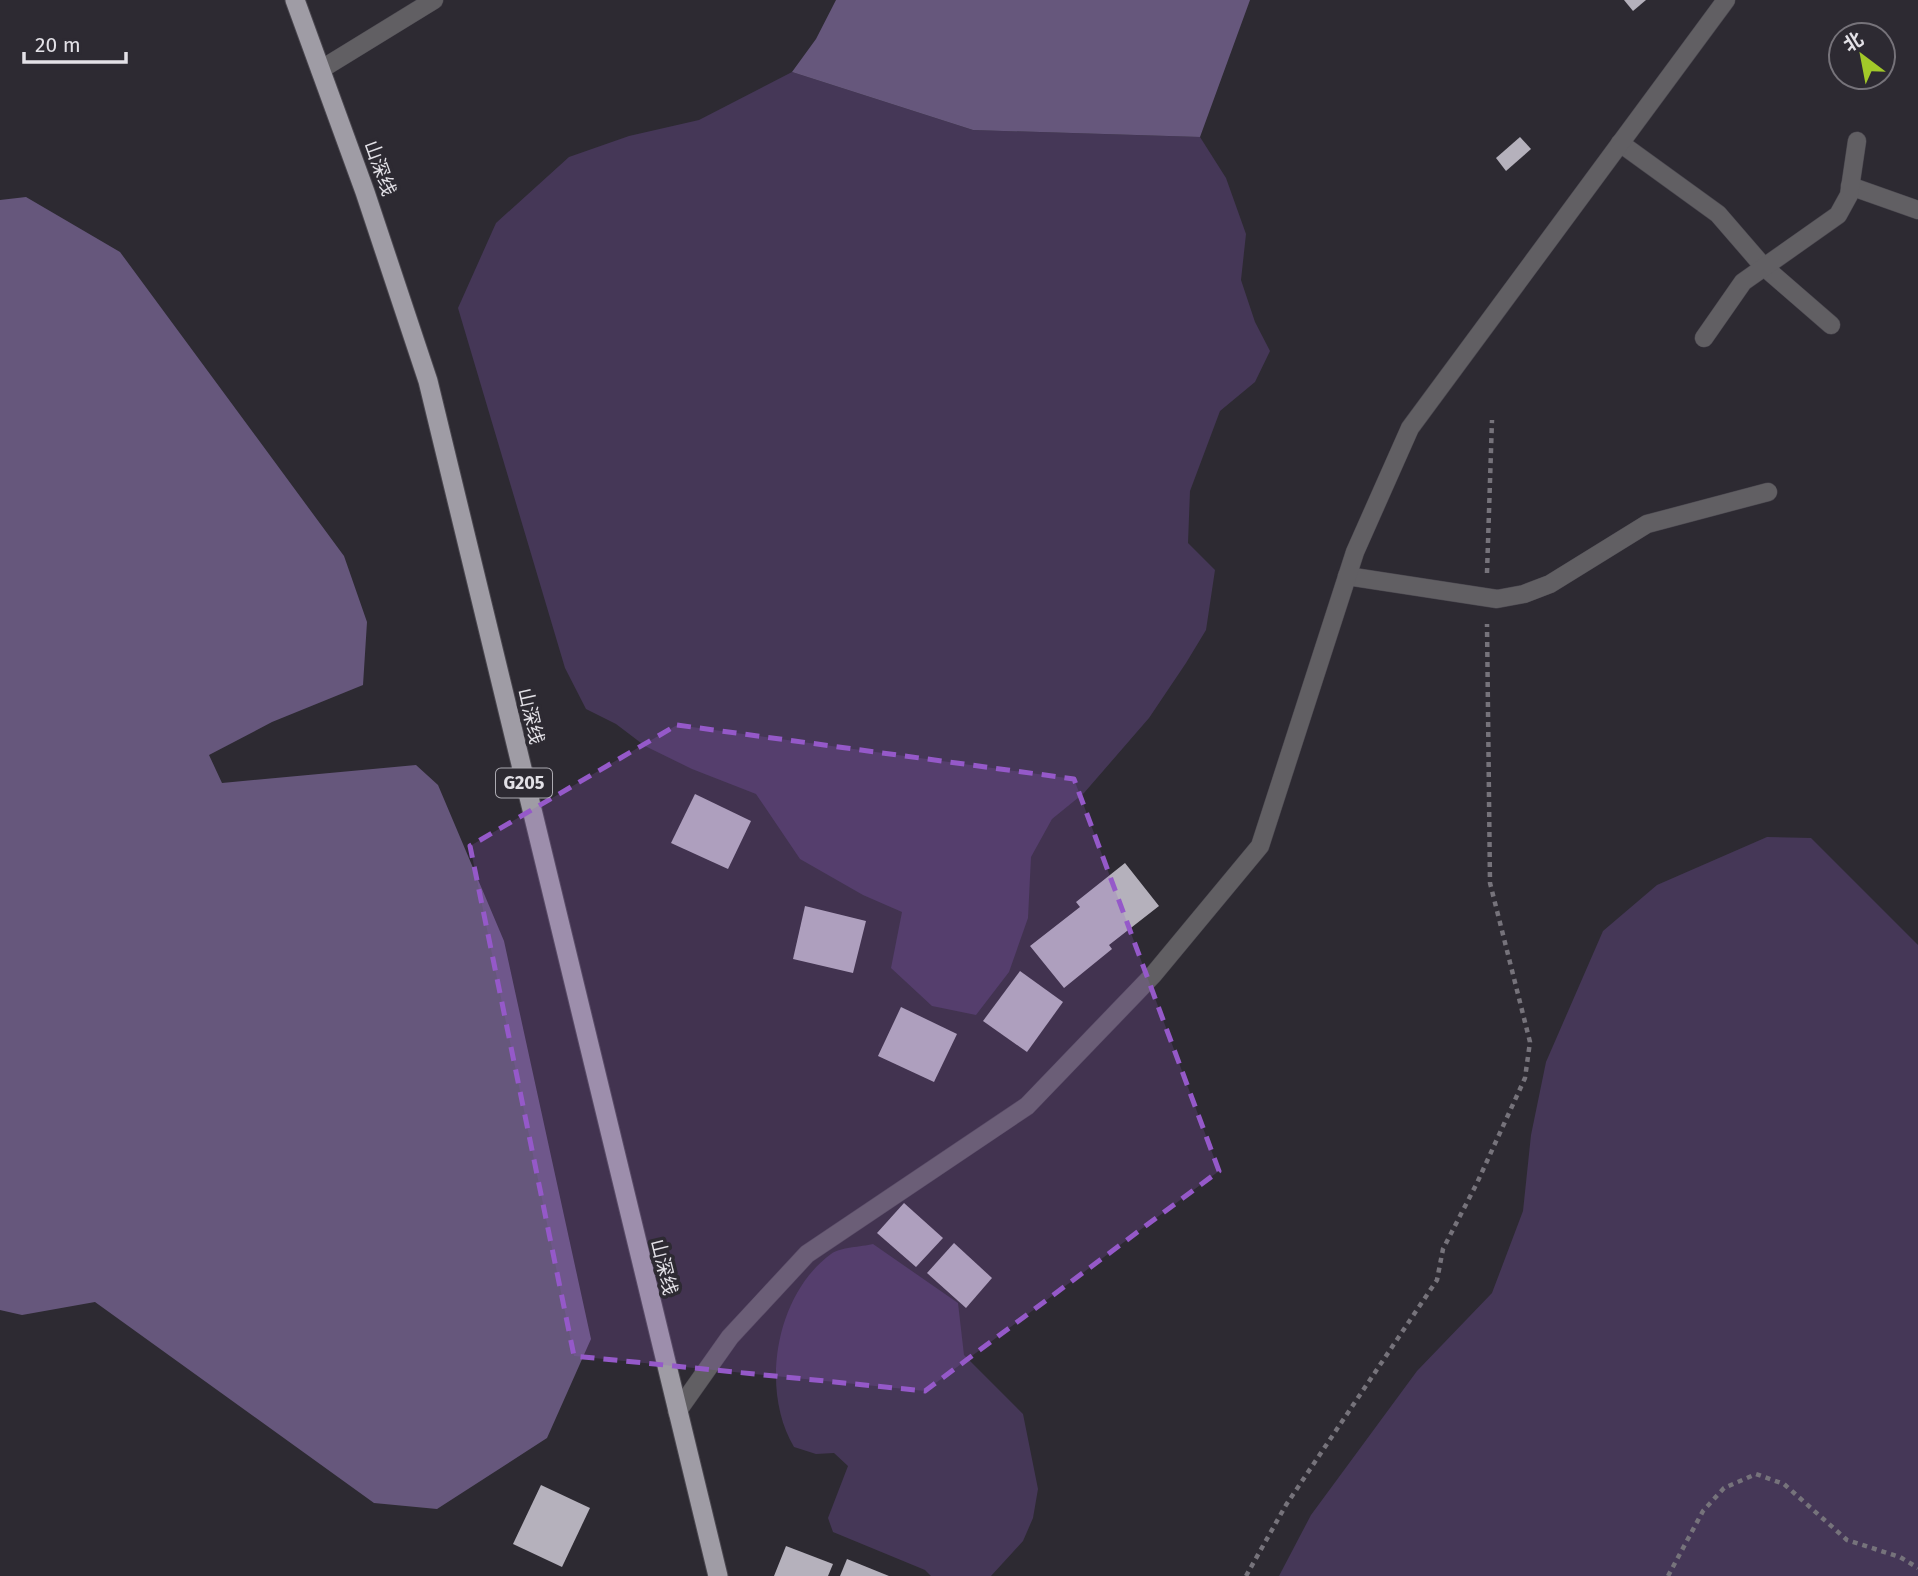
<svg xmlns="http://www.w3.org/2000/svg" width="1918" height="1576" viewBox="0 0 1918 1576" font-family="'Fira Sans','Noto Sans SC',sans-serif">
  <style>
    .green { fill: #453757 }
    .forest { fill: #66577c }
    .building { fill: #b5b1bc }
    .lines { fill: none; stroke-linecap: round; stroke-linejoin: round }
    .service-casing { stroke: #4a474f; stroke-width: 19 }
    .minor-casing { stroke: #4a474f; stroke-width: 19 }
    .trunk-casing { stroke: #4a474f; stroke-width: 21 }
    .path { stroke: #76737b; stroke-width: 4.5; stroke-dasharray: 5 5; stroke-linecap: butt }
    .service { stroke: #615f63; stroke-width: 18 }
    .minor { stroke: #615f63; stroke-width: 18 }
    .trunk { stroke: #9f9ca5; stroke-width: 19 }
    .marked { fill: #9559c9; fill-opacity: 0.2; stroke: #9559c9; stroke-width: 5; stroke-dasharray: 14 9; stroke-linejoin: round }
    .labels { text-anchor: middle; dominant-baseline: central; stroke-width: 7; stroke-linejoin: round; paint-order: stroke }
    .shield { fill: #2d2a32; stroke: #acaab1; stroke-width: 2 }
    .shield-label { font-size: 18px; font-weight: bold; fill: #e3e1e7 }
    .street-label { font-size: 19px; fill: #e3e1e7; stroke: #2d2a32 }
  </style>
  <rect width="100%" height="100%" fill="#2d2a32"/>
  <!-- green -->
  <g class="green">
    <path d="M792,72L973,130L1200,137L1226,178L1246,234L1241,280L1255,322L1270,351L1255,382L1220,411L1190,491L1188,543L1215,570L1206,630L1186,663L1149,718L1084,793L1052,819L1031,857L1028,918L1009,972L976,1015L932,1006L891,968L902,912L863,895L800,859L756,794L692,769L645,746L616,724L586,709L565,668L458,308L496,223L569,157L629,136L699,120Z"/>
    <path d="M1767,837L1811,838L1918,945V1576H1279L1311,1515L1417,1371L1492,1293L1523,1211L1531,1135L1546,1062L1603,931L1657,885Z"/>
    <path d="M873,1244L958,1303L964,1355L1023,1414L1038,1489L1033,1518L1023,1541L991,1576H931L925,1570L833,1532L828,1518L848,1466L834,1453L816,1454L794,1447C760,1390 775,1295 831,1254C840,1247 861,1247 873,1244Z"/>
  </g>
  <!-- forest -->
  <g class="forest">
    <path d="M836,0H1250L1200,137L973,130L792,72L816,39Z"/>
    <path d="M26,197L120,252L344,556L367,622L363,685L272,722L209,755L222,783L416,765L438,785L504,941L591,1339L547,1438L437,1509L374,1503L95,1302L22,1315L0,1310V200Z"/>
  </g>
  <!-- building -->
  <g class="building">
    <path d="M1624,0H1646L1633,11Z"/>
    <path d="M1520,137L1531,149L1506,171L1496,158Z"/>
    <path d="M695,794L751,821L728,869L671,843Z"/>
    <path d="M1125,863L1159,906L1109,945L1112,949L1064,988L1030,946L1080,907L1076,902Z"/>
    <path d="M805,906L866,921L853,973L793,959Z"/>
    <path d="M1020,971L1063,1002L1027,1052L983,1021Z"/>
    <path d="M901,1007L957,1034L934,1082L878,1056Z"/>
    <path d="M904,1203L943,1238L916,1267L877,1233Z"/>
    <path d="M954,1243L992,1278L966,1308L927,1273Z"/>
    <path d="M541,1485L590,1508L562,1567L513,1544Z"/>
    <path d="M786,1546L833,1564L828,1576H774Z"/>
    <path d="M847,1559L889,1576H840Z"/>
  </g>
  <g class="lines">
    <!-- service casing -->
    <g class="service-casing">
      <g id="service">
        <path d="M320,70L434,0"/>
        <path d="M1620,143L1718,214L1763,266L1831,325"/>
        <path d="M1850,186L1918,210"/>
        <path d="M1704,338L1743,282L1838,215L1849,195L1857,141"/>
        <path d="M1347,576L1497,599L1524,594L1550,584L1647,524L1768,492"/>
      </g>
    </g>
    <!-- minor casing -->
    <g class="minor-casing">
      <path id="minor" d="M677,1412L730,1337L807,1254L1027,1106L1153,975L1260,846L1355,552L1410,428L1726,0"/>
    </g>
    <!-- trunk casing -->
    <g class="trunk-casing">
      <path id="trunk" d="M295,0L365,192L428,381L718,1576"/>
    </g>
    <!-- path -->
    <g class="path">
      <path d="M1487,573L1492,420"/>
      <path d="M1246,1576L1286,1505L1437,1280L1443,1249L1477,1183L1525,1078L1530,1042L1490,883L1487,624"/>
      <path d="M1668,1576L1703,1511L1724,1488L1756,1474L1784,1484L1847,1540L1900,1557L1918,1568"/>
    </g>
    <!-- service -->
    <use href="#service" class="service"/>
    <!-- minor -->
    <use href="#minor" class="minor"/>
    <!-- trunk -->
    <use href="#trunk" class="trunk"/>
  </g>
  <!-- marked area -->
  <path class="marked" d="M677,725L1074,779L1219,1171L925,1391L574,1356L470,846Z"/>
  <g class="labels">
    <!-- shield labels -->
    <rect class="shield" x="496" y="768.5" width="56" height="29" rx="5"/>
    <g class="shield-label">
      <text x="524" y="783">G205</text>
    </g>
    <!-- street labels -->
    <g class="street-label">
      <text transform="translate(380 168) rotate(70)">山深线</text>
      <text transform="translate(531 716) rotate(77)">山深线</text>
      <text transform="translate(664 1267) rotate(76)">山深线</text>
    </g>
  </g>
  <!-- north arrow -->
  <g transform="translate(1862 56) rotate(328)"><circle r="33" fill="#2d2a32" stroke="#76737a" stroke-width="2"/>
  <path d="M0-5L12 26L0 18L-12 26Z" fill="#a2c929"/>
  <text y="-10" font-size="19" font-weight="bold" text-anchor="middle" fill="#e3e1e7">北</text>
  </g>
  <!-- scale -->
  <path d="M24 52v10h102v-10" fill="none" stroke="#e3e1e7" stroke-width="3.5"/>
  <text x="35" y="52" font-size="21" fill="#e3e1e7" stroke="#2d2a32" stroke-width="5" paint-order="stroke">20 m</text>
</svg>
